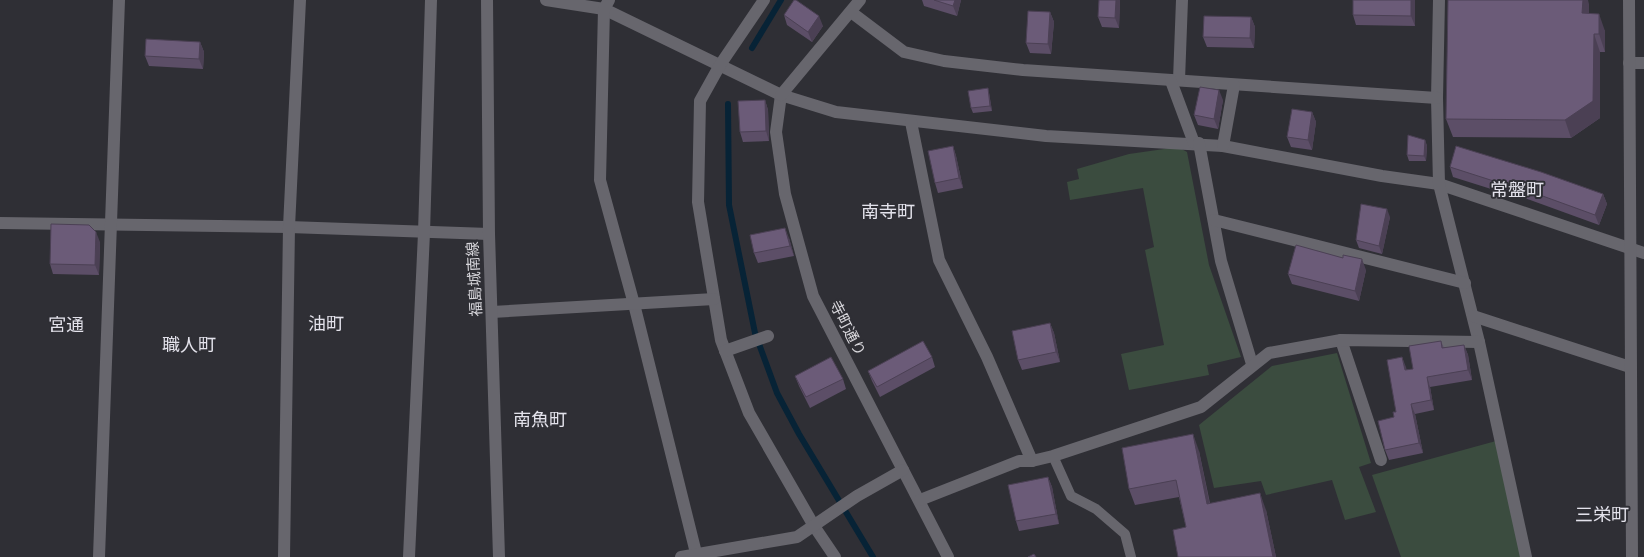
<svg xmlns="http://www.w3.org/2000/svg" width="1644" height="557" viewBox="0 0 1644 557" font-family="'Titillium Web','Noto Sans JP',sans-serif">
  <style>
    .green { fill: #3b4c3f }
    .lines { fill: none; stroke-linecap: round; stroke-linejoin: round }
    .stream { stroke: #072336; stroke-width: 6 }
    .service { stroke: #67666d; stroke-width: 10 }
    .pedestrian { stroke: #67666d; stroke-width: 12 }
    .minor { stroke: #67666d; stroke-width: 12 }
    .tertiary { stroke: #67666d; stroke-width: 12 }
    .secondary { stroke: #67666d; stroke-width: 12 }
    .wall { fill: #5c4e67 }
    .shaded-wall { fill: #4b4054 }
    .building { fill: #6b5b78; stroke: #4b4054 }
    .labels { text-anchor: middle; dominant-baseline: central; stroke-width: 4; stroke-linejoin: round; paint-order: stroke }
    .street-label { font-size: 15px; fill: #d7d6db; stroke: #2f2f35 }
    .quarter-label { font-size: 18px; fill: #e3e2eb; stroke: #2f2f35 }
  </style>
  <rect width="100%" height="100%" fill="#2f2f35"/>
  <!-- green -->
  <g class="green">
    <path d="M1178,147L1187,152L1209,265L1241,357L1207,365L1209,375L1129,390L1121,354L1164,345L1145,250L1154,247L1143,188L1070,200L1067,182L1079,179L1077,169L1129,154Z"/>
    <path d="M1337,353L1371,463L1359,467L1376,512L1345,520L1332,480L1266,495L1261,481L1214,488L1199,425L1272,366Z"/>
    <path d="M1496,441L1522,557H1401L1372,475Z"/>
  </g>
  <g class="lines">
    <!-- stream -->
    <g class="stream">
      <path d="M752,48L781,0"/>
      <path d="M728,104L729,205L755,333L777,393L799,434L873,557"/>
    </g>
    <!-- service -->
    <path class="service" d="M1053,456L1071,496L1096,509L1125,534L1131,557"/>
    <!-- pedestrian -->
    <path class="pedestrian" d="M781,95L776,132L785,194L813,296L948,557"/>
    <!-- minor -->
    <g class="minor">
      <path d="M546,0L604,9L781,95L836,112L1046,136L1223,146L1382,176L1439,184L1644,253"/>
      <path d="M609,0L604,9L600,180L634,304L697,557"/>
      <path d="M764,0L720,65L700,101L698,202L721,340L749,413L814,526L835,557"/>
      <path d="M1439,0L1437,98L1439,184L1479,342L1526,557"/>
      <path d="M851,12L904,52L944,61L1023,70L1437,98"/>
      <path d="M1629,63H1644"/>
      <path d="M1179,80L1182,0"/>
      <path d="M1171,81L1194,143"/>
      <path d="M781,95L860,0"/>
      <path d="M911,122L939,260L987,357L1032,461"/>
      <path d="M1199,143L1221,261L1252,364"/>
      <path d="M1223,146L1234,85"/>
      <path d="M1214,220L1465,283"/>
      <path d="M0,223L289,227L489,234"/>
      <path d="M492,312L714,299"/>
      <path d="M1473,316L1630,367"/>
      <path d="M1341,340L1381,460"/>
      <path d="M725,351L768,336"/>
      <path d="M920,500L1019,461H1032L1053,456L1201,407L1269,353L1341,340L1479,342"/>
      <path d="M99,557L119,0"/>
      <path d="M284,557L289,227L300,0"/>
      <path d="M409,557L424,233L431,0"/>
      <path d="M681,557L797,537L857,496L903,470"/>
    </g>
    <!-- tertiary -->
    <path class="tertiary" d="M1629,0L1632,557"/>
    <!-- secondary -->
    <path class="secondary" d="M487,0L489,234L499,557"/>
  </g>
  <!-- wall -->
  <g class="wall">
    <path d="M922,0H961L957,16L924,6Z"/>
    <path d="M1099,0H1120L1119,28L1102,27L1098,17Z"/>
    <path d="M1415,1V26L1356,25L1353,15Z"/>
    <path d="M1589,4V13L1605,31V52H1600V118L1571,138L1453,137L1446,119Z"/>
    <path d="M1050,12L1054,22L1051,54L1030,53L1026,43Z"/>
    <path d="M784,15L823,26L812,42L787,25Z"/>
    <path d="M1251,17L1255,27L1254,48L1207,47L1203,37Z"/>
    <path d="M200,42L204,52L203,69L149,66L145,56Z"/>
    <path d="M989,93L992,111L973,113L971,108Z"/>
    <path d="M765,100L768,110L769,141L743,142L740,132Z"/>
    <path d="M1223,100L1218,129L1198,125L1194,115Z"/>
    <path d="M1312,112L1316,122L1312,150L1291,147L1287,137Z"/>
    <path d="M1425,140L1427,146L1426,161H1409L1407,155Z"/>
    <path d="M953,146L956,156L963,188L938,193L935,183Z"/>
    <path d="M1450,167L1603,194L1607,204L1599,225L1508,192L1507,194L1453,177Z"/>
    <path d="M1390,217L1382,254L1359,248L1356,240Z"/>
    <path d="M789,238L794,256L758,263L754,253Z"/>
    <path d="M100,242L99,275L53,274L50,264Z"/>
    <path d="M1366,270L1359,301L1292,284L1288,274Z"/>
    <path d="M1050,323L1054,333L1060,362L1022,370L1018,360Z"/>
    <path d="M1441,341L1444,348L1464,345L1468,355L1472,380L1430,387L1434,410L1415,414L1423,453L1389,460L1385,450L1396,412L1402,357L1406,370L1413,369Z"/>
    <path d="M932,357L935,367L880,397L872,381L868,371Z"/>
    <path d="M795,376L843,379L846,389L810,408L799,386Z"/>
    <path d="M1199,451L1210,503L1266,510L1276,557H1178L1186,527L1179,497L1135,505L1129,489Z"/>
    <path d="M1048,477L1052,487L1059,524L1019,531L1016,521Z"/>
  </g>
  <!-- shaded-wall -->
  <g class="shaded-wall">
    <path d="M955,0H961L957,16L953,6Z"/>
    <path d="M1116,0H1120L1119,28L1115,18Z"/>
    <path d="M1411,0H1415V26L1411,16Z"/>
    <path d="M1583,0H1588L1589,4V31L1582,13Z"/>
    <path d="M1050,12L1054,22L1051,54L1048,44Z"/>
    <path d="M1599,14L1605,31V52L1599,34Z"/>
    <path d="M819,16L823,26L812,42L808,32Z"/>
    <path d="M1251,17L1255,27L1254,48L1250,38Z"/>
    <path d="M1594,34L1600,52V118L1571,138L1565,120Z"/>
    <path d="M200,42L204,52L203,69L199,59Z"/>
    <path d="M988,88L989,93L992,111L990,106Z"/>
    <path d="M1219,90L1223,100L1218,129L1214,119Z"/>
    <path d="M765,100L768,110L769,141L766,131Z"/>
    <path d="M1312,112L1316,122L1312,150L1308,140Z"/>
    <path d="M1425,140L1427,146L1426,161L1424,156Z"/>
    <path d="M953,146L956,156L963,188L959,178Z"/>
    <path d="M1504,182L1508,192L1507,194L1503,184Z"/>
    <path d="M1603,194L1607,204L1599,225L1595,215Z"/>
    <path d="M1387,209L1390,217L1382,254L1379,246Z"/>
    <path d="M785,228L789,238L794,256L790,246Z"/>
    <path d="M96,232L100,242L99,275L95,265Z"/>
    <path d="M1362,259L1366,270L1359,301L1355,291Z"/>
    <path d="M1050,323L1054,333L1060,362L1056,352Z"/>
    <path d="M1464,345L1468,355L1472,380L1468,370Z"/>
    <path d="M1402,357L1406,367L1409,380L1405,370Z"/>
    <path d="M1427,377L1430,387L1434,410L1431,400Z"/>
    <path d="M1411,404L1415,414L1423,453L1419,443Z"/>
    <path d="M1193,434L1199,451L1213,521L1207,504Z"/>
    <path d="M1048,477L1052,487L1059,524L1056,514Z"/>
    <path d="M1260,493L1266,510L1276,557H1273Z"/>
  </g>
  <!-- building -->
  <g class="building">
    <path d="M794,0H796L819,16L808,32L784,15Z"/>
    <path d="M934,0H955L953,6Z"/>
    <path d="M1099,0H1116L1115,18L1098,17Z"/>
    <path d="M1353,0H1411V16L1353,15Z"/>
    <path d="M1448,0H1583L1582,13L1599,14V34H1594L1593,101L1565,120L1446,119Z"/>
    <path d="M1028,11L1050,12L1048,44L1026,43Z"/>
    <path d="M1204,16L1251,17L1250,38L1203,37Z"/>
    <path d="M146,39L200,42L199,59L145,56Z"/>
    <path d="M1200,87L1219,90L1214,119L1194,115Z"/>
    <path d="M988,88L990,106L971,108L968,91Z"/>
    <path d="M765,100L766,131L740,132L738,101Z"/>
    <path d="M1292,109L1312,112L1308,140L1287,137Z"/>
    <path d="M1408,135L1425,140L1424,156L1407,155Z"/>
    <path d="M953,146L959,178L935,183L928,151Z"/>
    <path d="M1456,146L1541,172L1603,194L1595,215L1504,182L1503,184L1450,167Z"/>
    <path d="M1361,204L1387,209L1379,246L1356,240Z"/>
    <path d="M51,224L89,225L96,232L95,265L50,264Z"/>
    <path d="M785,228L790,246L754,253L750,235Z"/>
    <path d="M1296,245L1343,258V255L1362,259L1355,291L1288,274Z"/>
    <path d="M1050,323L1056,352L1018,360L1012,331Z"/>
    <path d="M923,341L932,357L877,387L868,371Z"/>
    <path d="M1441,341L1442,348L1464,345L1468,370L1427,377L1431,400L1411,404L1419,443L1385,450L1378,421L1394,417L1393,412H1396L1387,360L1402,357L1405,370L1413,369L1409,346Z"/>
    <path d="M831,357L843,379L806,397L795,376Z"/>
    <path d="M1193,434L1207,504L1260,493L1273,557H1178L1173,530L1186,527L1176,480L1129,489L1122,448Z"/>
    <path d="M1048,477L1056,514L1016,521L1008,485Z"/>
    <path d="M1034,554L1036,557H1028Z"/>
  </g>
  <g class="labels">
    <!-- street labels -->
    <g class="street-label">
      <text transform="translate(474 279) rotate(-93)">福島城南線</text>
      <text transform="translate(848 328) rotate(63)">寺町通り</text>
    </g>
    <!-- quarter labels -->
    <g class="quarter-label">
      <text x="1517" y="189">常盤町</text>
      <text x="888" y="211">南寺町</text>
      <text x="326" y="323">油町</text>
      <text x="66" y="324">宮通</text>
      <text x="189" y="344">職人町</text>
      <text x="540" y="419">南魚町</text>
      <text x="1602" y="514">三栄町</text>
    </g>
  </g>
</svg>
